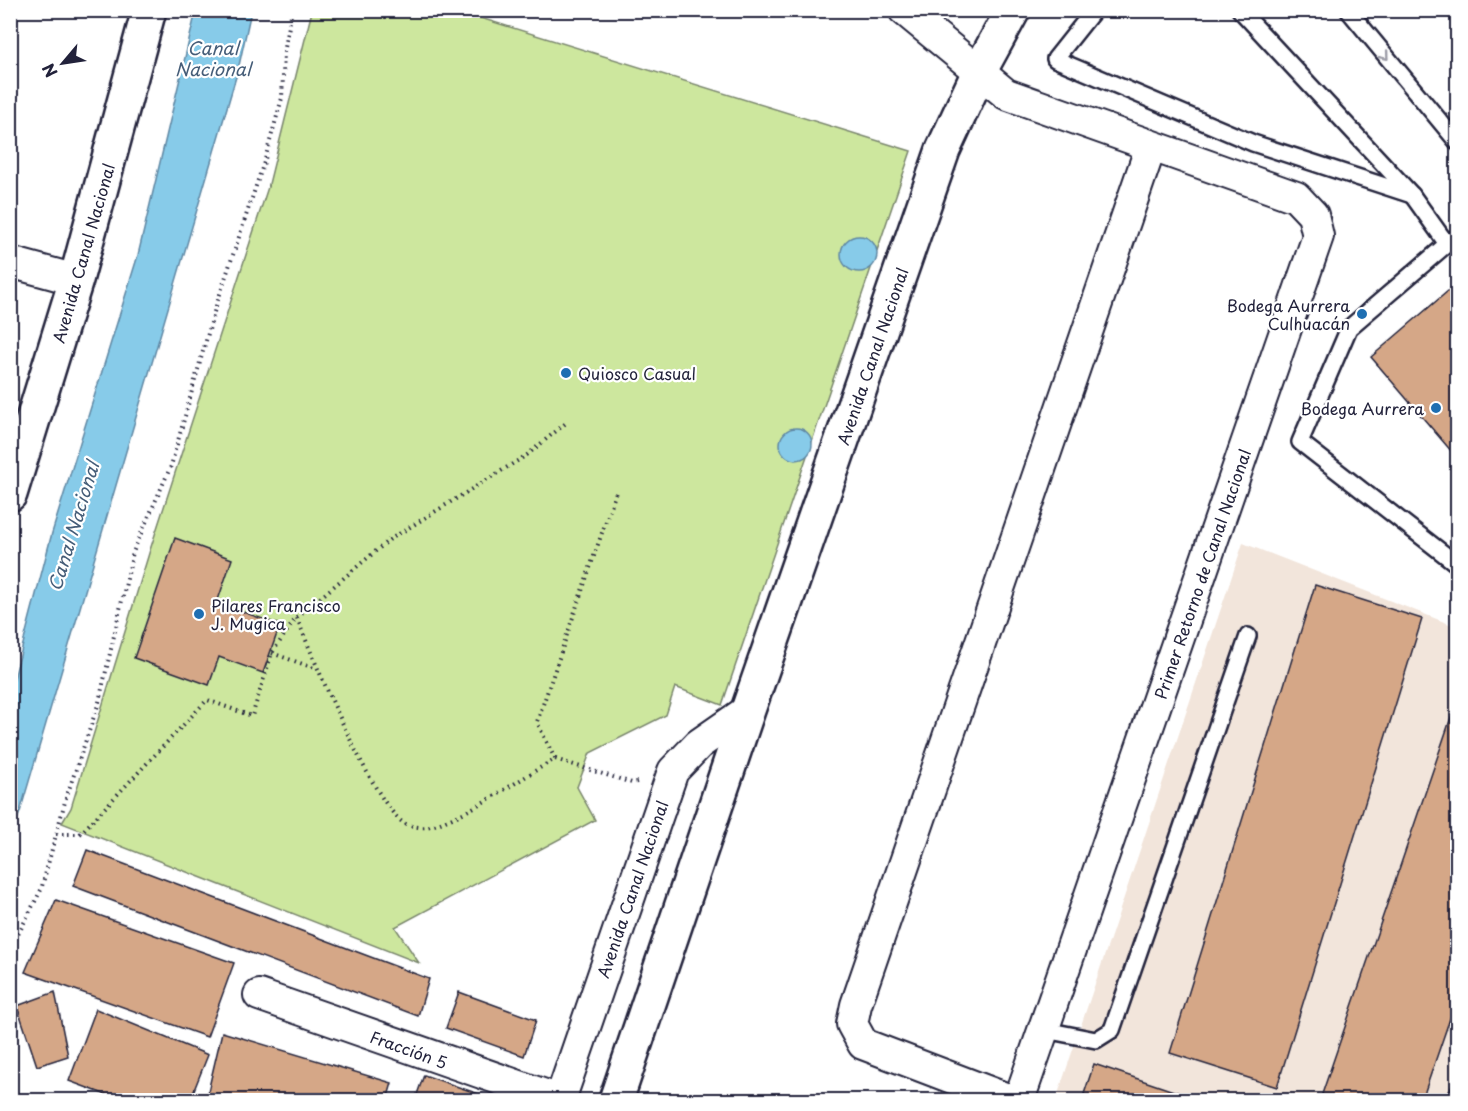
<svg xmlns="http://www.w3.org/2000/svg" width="1468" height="1111" viewBox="0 0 1468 1111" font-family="'Playpen Sans',sans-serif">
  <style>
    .built { fill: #f2e5db }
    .green { fill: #cde79e; stroke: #78846c; stroke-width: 1.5 }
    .water { fill: #87cbe9; stroke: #5f87a3; stroke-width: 1.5 }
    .building { fill: #d5a787; stroke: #22223b; stroke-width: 1.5 }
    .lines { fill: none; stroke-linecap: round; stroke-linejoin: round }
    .service-casing { stroke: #22223b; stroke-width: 20 }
    .minor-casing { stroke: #22223b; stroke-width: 34 }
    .tertiary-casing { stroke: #22223b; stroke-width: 38 }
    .path { stroke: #22223b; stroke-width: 4; stroke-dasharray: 1.5 4.5; stroke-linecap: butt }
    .service { stroke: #fff; stroke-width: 15 }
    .minor { stroke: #fff; stroke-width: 30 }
    .tertiary { stroke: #fff; stroke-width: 33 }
    .oneway { stroke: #9c9ca7 }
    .poi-dot { fill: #1f6fb2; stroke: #fff; stroke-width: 2 }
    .labels { text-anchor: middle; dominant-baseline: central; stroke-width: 4.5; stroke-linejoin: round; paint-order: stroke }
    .street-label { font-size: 16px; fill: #22223b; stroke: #fff }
    .poi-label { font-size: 16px; fill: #22223b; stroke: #fff; text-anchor: end }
    .water-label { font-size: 18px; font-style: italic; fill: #455d78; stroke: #fff }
  </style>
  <rect width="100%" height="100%" fill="#fff"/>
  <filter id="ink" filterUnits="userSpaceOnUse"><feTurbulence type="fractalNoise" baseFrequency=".0167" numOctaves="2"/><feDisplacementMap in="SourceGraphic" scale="12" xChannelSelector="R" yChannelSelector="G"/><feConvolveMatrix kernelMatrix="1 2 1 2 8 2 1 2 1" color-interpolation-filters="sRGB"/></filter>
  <g filter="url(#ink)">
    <!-- built -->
    <path class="built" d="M1243,543L1457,627V1100H1056Z"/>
    <!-- green -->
    <path class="green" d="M312,11H458L911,151L722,705L675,687L666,715L590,753L577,787L595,820L395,927L419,963L62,823L71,808L150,550L269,184Z"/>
    <!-- water -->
    <g class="water">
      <path d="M196,11H251L238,70L20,812L11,834V690L52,533L138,255Z"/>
      <circle cx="859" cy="254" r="18"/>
      <circle cx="796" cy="444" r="16"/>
    </g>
    <!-- building -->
    <g class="building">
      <path d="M1455,285H1458V459L1371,357Z"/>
      <path d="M175,538L232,559L217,603L280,625L263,673L219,657L209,685L134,658Z"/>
      <path d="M1315,585L1422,619L1277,1087L1170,1053Z"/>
      <path d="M1458,697V995L1422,1100H1320Z"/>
      <path d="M87,850L429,979L418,1016L73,886Z"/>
      <path d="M56,900L234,963L207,1037L25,972Z"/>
      <path d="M55,992L68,1056L37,1066L17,1006Z"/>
      <path d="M459,992L536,1020L524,1056L446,1028Z"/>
      <path d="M96,1009L208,1055L190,1100H120L69,1081Z"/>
      <path d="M222,1032L392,1083L387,1100H206Z"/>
      <path d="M1094,1064L1200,1100H1082Z"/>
      <path d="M1458,1068V1100H1446Z"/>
      <path d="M424,1075L496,1100H415Z"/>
    </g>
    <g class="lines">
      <!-- service casing -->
      <g class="service-casing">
        <g id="service">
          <path d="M1094,10L1055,59L1253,143L1412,195"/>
          <path d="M1240,10L1412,195L1447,244L1458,236"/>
          <path d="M1348,10L1458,143"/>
          <path d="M1447,244L1349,328L1300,442L1458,565"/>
          <path d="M1045,1030L1096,1040L1112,1030L1248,636"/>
        </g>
      </g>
      <!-- minor casing -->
      <g class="minor-casing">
        <g id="minor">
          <path d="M904,10L1006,94L1296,197L1313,215L1318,236L1019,1100"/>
          <path d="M10,262L76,280"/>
          <path d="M259,995L559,1100"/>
          <path d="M560,1100L673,771L699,744L748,710"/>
          <path d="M1010,1100L863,1044L852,1024L856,1005L1151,146"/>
        </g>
      </g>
      <!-- tertiary casing -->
      <g class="tertiary-casing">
        <g id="tertiary">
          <path d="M10,494L76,280L149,10"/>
          <path d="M616,1100L748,710L943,150L978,74L1013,10"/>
        </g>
      </g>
      <!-- path -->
      <g class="path">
        <path d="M297,618C312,656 374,806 404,823C409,826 421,828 426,827C460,821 523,777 555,759L632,783L637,782"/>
        <path d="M272,653L317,669"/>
        <path d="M555,759L537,722L616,492"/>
        <path d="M56,834H80L207,700L252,716L272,653L296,618L389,540L527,455L566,423"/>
        <path d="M10,950L41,890L66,798L99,702L133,552L171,466L214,312L265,159L282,98L284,53L292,10"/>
      </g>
      <!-- service -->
      <use href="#service" class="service"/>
      <!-- minor -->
      <use href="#minor" class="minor"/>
      <!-- tertiary -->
      <use href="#tertiary" class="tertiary"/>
    </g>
    <!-- one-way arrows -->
    <defs><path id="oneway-chevron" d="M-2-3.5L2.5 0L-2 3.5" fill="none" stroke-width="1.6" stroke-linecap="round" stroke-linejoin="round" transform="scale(1.5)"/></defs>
    <use class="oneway" href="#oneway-chevron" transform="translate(1385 56) rotate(50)"/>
  </g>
  <!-- markers -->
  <g class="poi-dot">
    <circle cx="1362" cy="314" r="6"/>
    <circle cx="566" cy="373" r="6"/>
    <circle cx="1436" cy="408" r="6"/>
    <circle cx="199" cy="614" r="6"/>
  </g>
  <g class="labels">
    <!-- street labels -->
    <g class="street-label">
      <text transform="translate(83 253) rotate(-74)">Avenida Canal Nacional</text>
      <text transform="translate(872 356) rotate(-71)">Avenida Canal Nacional</text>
      <text transform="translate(1202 574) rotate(-71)">Primer Retorno de Canal Nacional</text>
      <text transform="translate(632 889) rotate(-71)">Avenida Canal Nacional</text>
      <text transform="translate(409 1049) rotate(20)">Fracción 5</text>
    </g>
    <!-- poi labels -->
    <g class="poi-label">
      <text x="1350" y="305">Bodega Aurrera<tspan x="1350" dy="18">Culhuacán</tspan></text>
      <text x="578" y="373" text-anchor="start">Quiosco Casual</text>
      <text x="1424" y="408">Bodega Aurrera</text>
      <text x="211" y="605" text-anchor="start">Pilares Francisco<tspan x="211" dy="18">J. Mugica</tspan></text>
    </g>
    <!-- water labels -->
    <g class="water-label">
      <text x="213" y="47">Canal<tspan x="213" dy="21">Nacional</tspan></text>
      <text transform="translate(73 526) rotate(-73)">Canal Nacional</text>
    </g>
  </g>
  <!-- margin -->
  <rect width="1468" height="1111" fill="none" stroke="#fff" stroke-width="36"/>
  <rect x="18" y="18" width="1432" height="1075" fill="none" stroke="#22223b" stroke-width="2" filter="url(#ink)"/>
  <!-- north arrow -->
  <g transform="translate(63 63) rotate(241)" stroke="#ffffff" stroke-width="4.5" paint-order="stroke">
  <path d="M0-4.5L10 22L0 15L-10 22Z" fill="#22223b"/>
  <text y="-9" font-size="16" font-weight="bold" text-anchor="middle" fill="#22223b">N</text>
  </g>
</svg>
